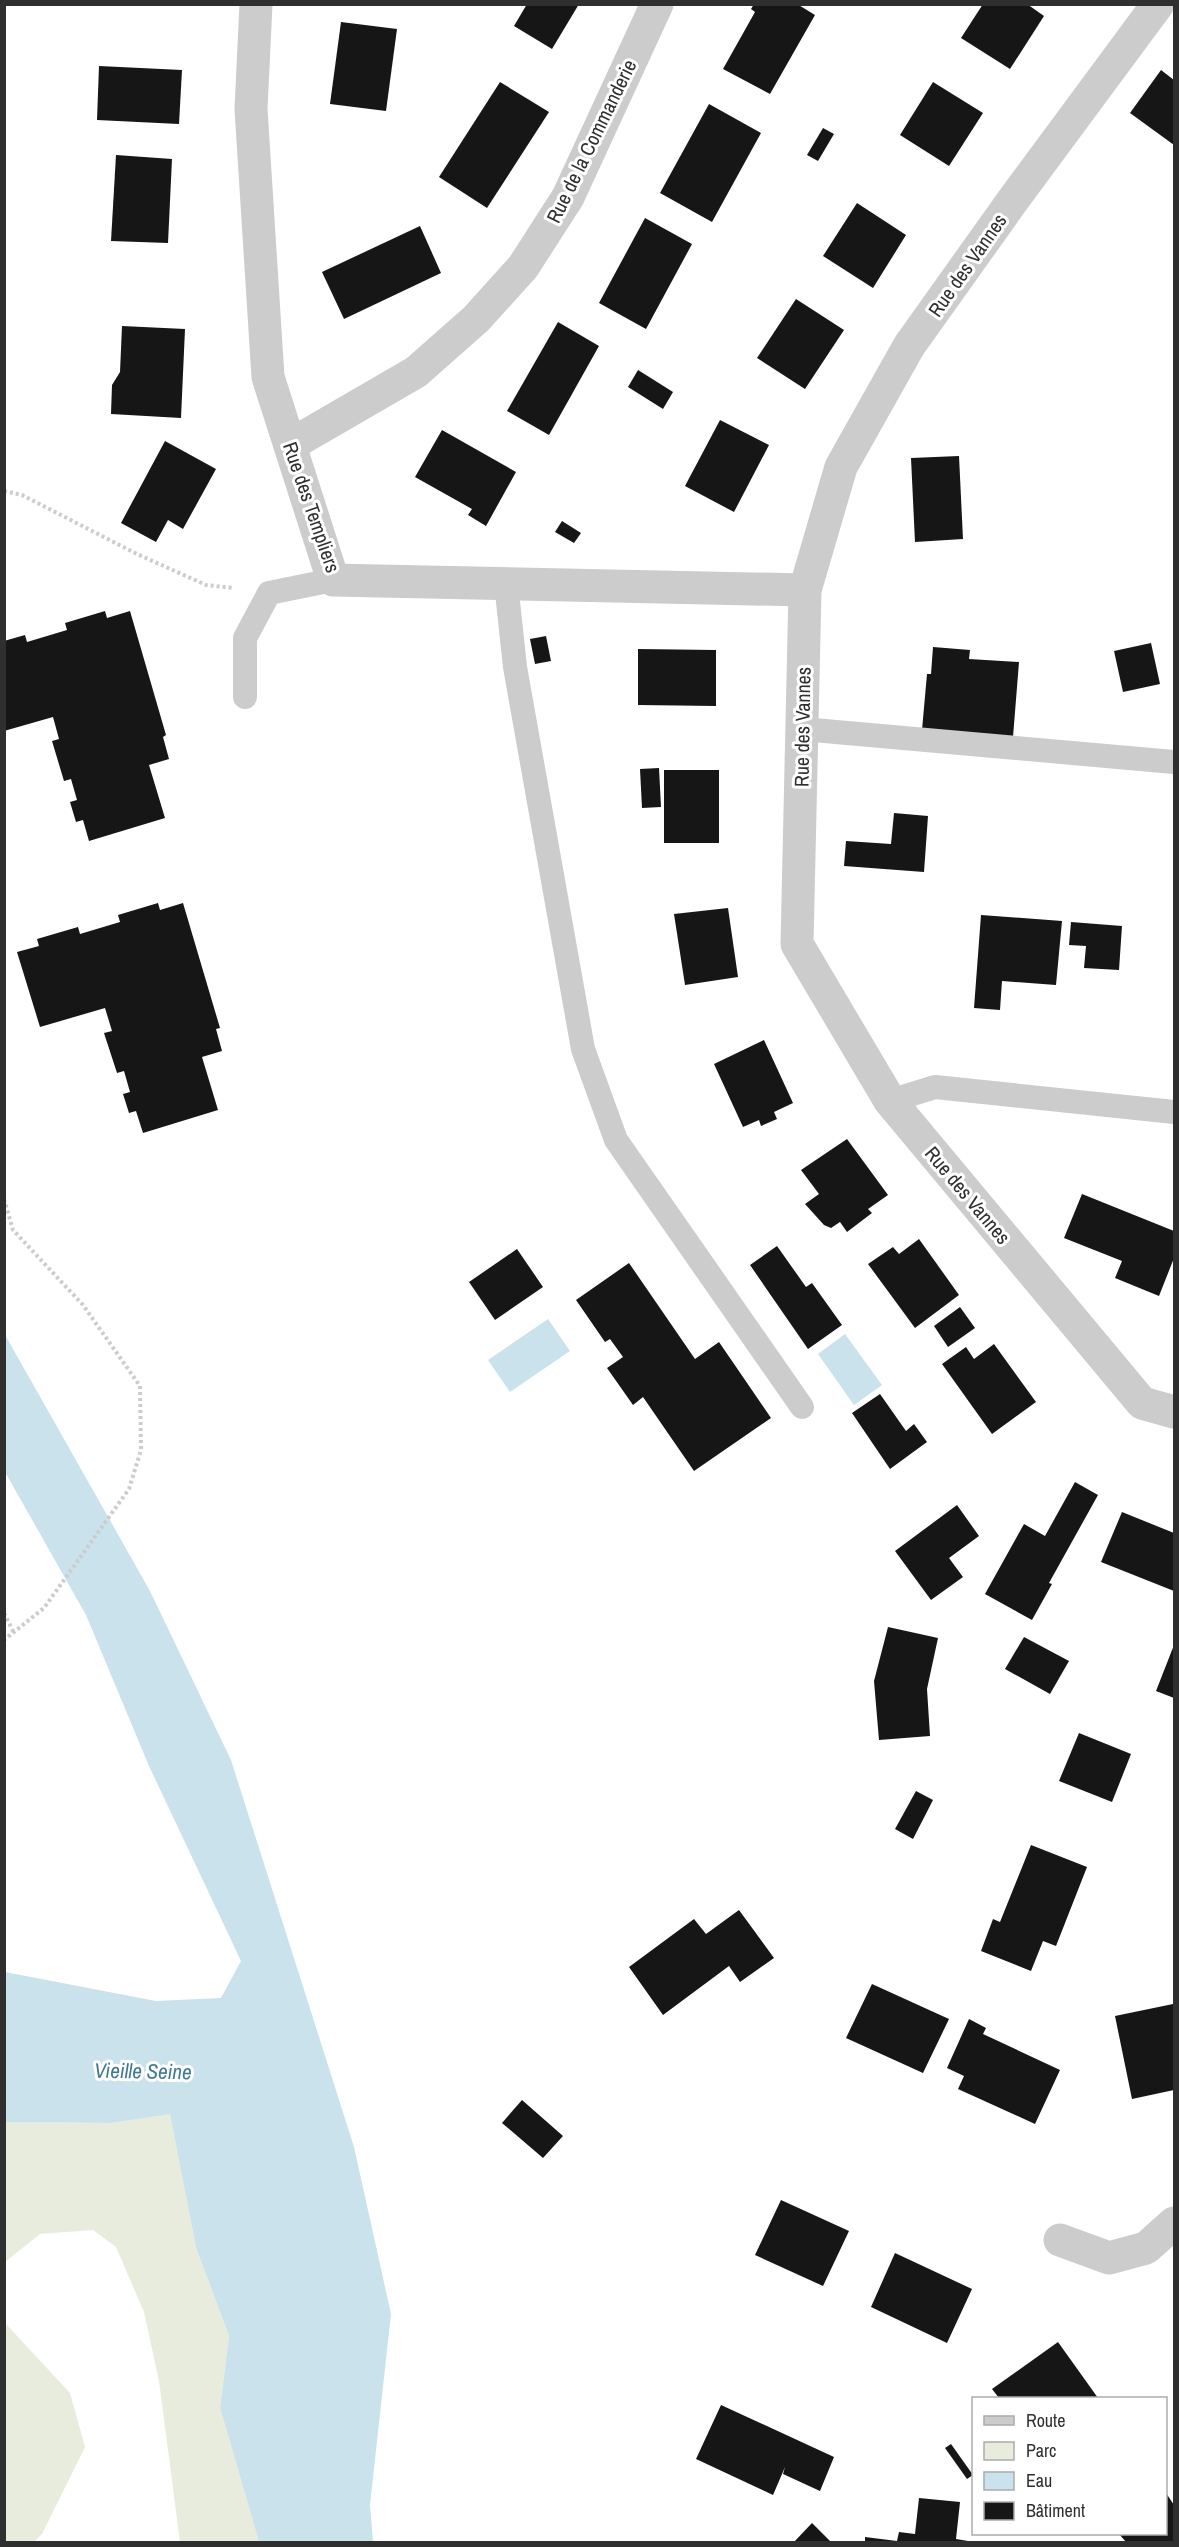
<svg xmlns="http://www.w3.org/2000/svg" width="1179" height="2547" viewBox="0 0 1179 2547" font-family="'Archivo Narrow',sans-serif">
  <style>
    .green { fill: #e7ecdd }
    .water { fill: #cae2ec }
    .building { fill: #161616 }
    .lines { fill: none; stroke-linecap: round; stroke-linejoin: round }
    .path { stroke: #ccc; stroke-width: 4; stroke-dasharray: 3 3; stroke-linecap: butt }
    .lane { stroke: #ccc; stroke-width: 24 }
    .street { stroke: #ccc; stroke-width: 33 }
    .labels { text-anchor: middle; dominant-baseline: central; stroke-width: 6; stroke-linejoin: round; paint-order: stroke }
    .street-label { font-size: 20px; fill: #2f2f2f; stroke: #fff }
    .water-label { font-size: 21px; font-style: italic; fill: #3e7891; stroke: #fff }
  </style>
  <rect width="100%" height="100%" fill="#fff"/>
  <!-- green -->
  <g class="green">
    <path d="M170,2113L196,2248L229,2336L220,2408L259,2542H180L159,2381L144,2312L116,2247L93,2230L40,2234L5,2262V2122L111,2123Z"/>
    <path d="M5,2323L70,2393L85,2447L42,2534L34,2542H5Z"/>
  </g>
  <!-- water -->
  <g class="water">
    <path d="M548,1319L570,1351L510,1392L488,1360Z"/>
    <path d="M4,1333L150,1591L231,1760L354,2147L391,2314L370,2505L373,2542H259L220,2408L229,2336L196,2248L170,2114L111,2123L5,2122V1972L156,2001L221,1998L241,1961L149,1766L86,1615L5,1472Z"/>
    <path d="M845,1334L882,1385L854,1405L818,1354Z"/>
  </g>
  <!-- building -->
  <g class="building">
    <path d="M527,4H579L552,49L514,26Z"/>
    <path d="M754,4H797L815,15L770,94L723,69L755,12L751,9Z"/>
    <path d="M983,4H1027L1044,16L1010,69L961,38Z"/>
    <path d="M341,22L397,29L386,111L330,104Z"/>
    <path d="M99,66L182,70L179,124L97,120Z"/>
    <path d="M1161,70L1174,80V145L1130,113Z"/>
    <path d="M500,82L549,112L487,208L439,177Z"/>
    <path d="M933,82L983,113L949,166L900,135Z"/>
    <path d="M709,104L761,133L712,222L660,193Z"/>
    <path d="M823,128L834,134L818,161L807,155Z"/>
    <path d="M116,155L172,159L168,243L111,241Z"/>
    <path d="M857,203L906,235L873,288L823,256Z"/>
    <path d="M645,218L692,244L646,329L599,303Z"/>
    <path d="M420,226L441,273L344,319L322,272Z"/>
    <path d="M796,299L844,330L805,389L757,358Z"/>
    <path d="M558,322L599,346L549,435L507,411Z"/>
    <path d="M122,326L185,329L181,418L111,414L112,385L120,372Z"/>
    <path d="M638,370L673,392L663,409L628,387Z"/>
    <path d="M720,420L769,445L734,512L685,486Z"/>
    <path d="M442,430L516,472L486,526L468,515L472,509L415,477Z"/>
    <path d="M165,441L216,469L183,529L168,520L156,542L121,523Z"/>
    <path d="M959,456L963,539L915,542L911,458Z"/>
    <path d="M562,521L581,533L574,543L555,532Z"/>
    <path d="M105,611L107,618L130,611L166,735L163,737L169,759L149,765L165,818L89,841L83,820L76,822L70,802L77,800L71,779L64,781L52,741L59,739L53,717L4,731V641L25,635L27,642L67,630L65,623Z"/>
    <path d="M546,636L551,661L535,664L530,639Z"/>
    <path d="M1151,643L1160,684L1123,692L1114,651Z"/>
    <path d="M933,647L970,650L969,659L1019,662L1013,737L922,730L927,674H931Z"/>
    <path d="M638,649L716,650V706L638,705Z"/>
    <path d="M659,768L661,807L642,808L640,769Z"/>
    <rect x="664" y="770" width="55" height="73"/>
    <path d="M894,813L928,816L924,872L844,866L846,841L891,844Z"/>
    <path d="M158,903L160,910L183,903L220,1028L216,1029L222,1051L202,1057L218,1110L143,1133L136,1111L129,1113L123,1094L130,1092L124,1071L117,1073L104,1033L112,1031L105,1008L40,1027L17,952L39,946L37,939L78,927L80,934L120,922L118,915Z"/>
    <path d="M728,908L738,977L685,985L674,914Z"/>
    <path d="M981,915L1062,921L1056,985L1002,981L1000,1010L974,1008Z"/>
    <path d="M1071,922L1122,926L1119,970L1084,968L1086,946L1069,945Z"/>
    <path d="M764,1040L793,1103L774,1112L777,1119L761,1126L759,1120L743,1127L714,1064Z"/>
    <path d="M847,1139L888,1195L868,1209L872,1213L847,1232L840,1222L831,1228L824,1225L805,1204L819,1194L801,1170Z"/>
    <path d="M1082,1194L1174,1231V1258L1159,1296L1115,1278L1122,1261L1064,1238Z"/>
    <path d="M919,1239L959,1295L915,1328L868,1264L893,1247L899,1254Z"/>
    <path d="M777,1246L806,1287L812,1283L842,1325L808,1349L750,1265Z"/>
    <path d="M517,1249L543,1287L495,1320L469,1282Z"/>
    <path d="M629,1263L695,1359L719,1342L771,1418L694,1471L643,1397L633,1405L607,1368L623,1357L610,1339L605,1342L576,1300Z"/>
    <path d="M960,1307L975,1328L948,1347L934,1326Z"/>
    <path d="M994,1344L1036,1402L992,1434L942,1364L966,1347L974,1359Z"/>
    <path d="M880,1394L906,1431L914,1424L927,1442L890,1469L852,1413Z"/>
    <path d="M1075,1482L1098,1495L1049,1583L1052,1584L1032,1620L985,1594L1024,1524L1045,1536Z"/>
    <path d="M957,1505L979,1536L949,1558L963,1577L931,1600L895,1551Z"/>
    <path d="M1122,1512L1174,1533V1591L1101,1562Z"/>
    <path d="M888,1627L938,1638L927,1689L930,1736L879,1740L874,1681Z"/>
    <path d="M1024,1637L1069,1661L1050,1694L1005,1669Z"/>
    <path d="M1174,1645V1698L1156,1691Z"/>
    <path d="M1079,1733L1131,1754L1112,1802L1059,1781Z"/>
    <path d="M916,1791L933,1800L913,1839L895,1829Z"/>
    <path d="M1031,1845L1087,1867L1056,1946L1043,1941L1031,1971L981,1951L993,1919L1000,1922Z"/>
    <path d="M739,1910L774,1958L740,1982L729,1966L663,2015L629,1967L694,1919L706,1934Z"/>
    <path d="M872,1984L949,2019L923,2073L846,2038Z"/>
    <path d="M1173,2004L1174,2090L1132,2099L1115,2016Z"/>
    <path d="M969,2019L986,2028L983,2034L1060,2070L1035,2124L958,2089L964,2076L947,2068Z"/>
    <path d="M522,2100L563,2136L543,2158L502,2123Z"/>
    <path d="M781,2200L849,2231L823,2286L755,2255Z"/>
    <path d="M895,2253L972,2289L947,2343L871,2307Z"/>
    <path d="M1058,2342L1098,2398H999L992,2389Z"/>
    <path d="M721,2405L834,2457L820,2491L783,2474L785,2467L773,2495L696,2459Z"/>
    <path d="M951,2444L973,2475L967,2479L945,2448Z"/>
    <path d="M1166,2493L1174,2505V2542H1126L1119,2534H1166Z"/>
    <path d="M919,2498L960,2502L956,2539L974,2542H865V2537L897,2541L899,2532L915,2534Z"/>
    <path d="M812,2523L831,2542H794Z"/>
  </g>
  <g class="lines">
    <!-- path -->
    <g class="path">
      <path d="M4,491L22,495L137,554L206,585L233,588"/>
      <path d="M4,1199L13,1230L83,1305L140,1386L141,1450L129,1489L44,1608L4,1640"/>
      <path d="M4,1613L14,1633"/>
    </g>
    <!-- lane -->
    <g class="lane">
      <path d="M506,583L515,667L583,1049L616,1140L802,1407"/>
      <path d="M245,697V638L269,593L333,580"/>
      <path d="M802,729L1174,762"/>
      <path d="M890,1101L935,1087L1174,1112"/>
    </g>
    <!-- street -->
    <g class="street">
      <path d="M256,4L251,109L268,377L333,580L805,590"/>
      <path d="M1158,4L1013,200L909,346L841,467L805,590L797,944L890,1101L1142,1403L1174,1412"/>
      <path d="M290,445L416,372L476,319L523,267L568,197L657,4"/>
      <path d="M1060,2240L1109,2258L1146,2248L1174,2223"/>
    </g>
  </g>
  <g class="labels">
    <!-- street labels -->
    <g class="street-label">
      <text transform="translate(591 141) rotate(-64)">Rue de la Commanderie</text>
      <text transform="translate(967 265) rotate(-55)">Rue des Vannes</text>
      <text transform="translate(312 507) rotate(71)">Rue des Templiers</text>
      <text transform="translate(802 727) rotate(-89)">Rue des Vannes</text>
      <text transform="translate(968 1195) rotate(50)">Rue des Vannes</text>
    </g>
    <!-- water labels -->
    <g class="water-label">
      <text transform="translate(143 2071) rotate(1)">Vieille Seine</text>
    </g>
  </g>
  <!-- border -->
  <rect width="1179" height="2547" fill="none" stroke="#2f2f2f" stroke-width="12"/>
  <!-- legend -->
  <rect x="972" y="2397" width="195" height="138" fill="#ffffff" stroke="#acacac" stroke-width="1.5"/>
  <rect x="984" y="2416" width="30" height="9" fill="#cccccc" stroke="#acacac" stroke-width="1.5"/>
  <text x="1026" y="2427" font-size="18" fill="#2f2f2f">Route</text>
  <rect x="984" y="2442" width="30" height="18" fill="#e7ecdd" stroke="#acacac" stroke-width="1.5"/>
  <text x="1026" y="2457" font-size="18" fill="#2f2f2f">Parc</text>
  <rect x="984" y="2472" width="30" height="18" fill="#cae2ec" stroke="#acacac" stroke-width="1.5"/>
  <text x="1026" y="2487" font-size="18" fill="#2f2f2f">Eau</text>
  <rect x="984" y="2502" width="30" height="18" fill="#161616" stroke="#acacac" stroke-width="1.5"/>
  <text x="1026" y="2517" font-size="18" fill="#2f2f2f">Bâtiment</text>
</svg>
